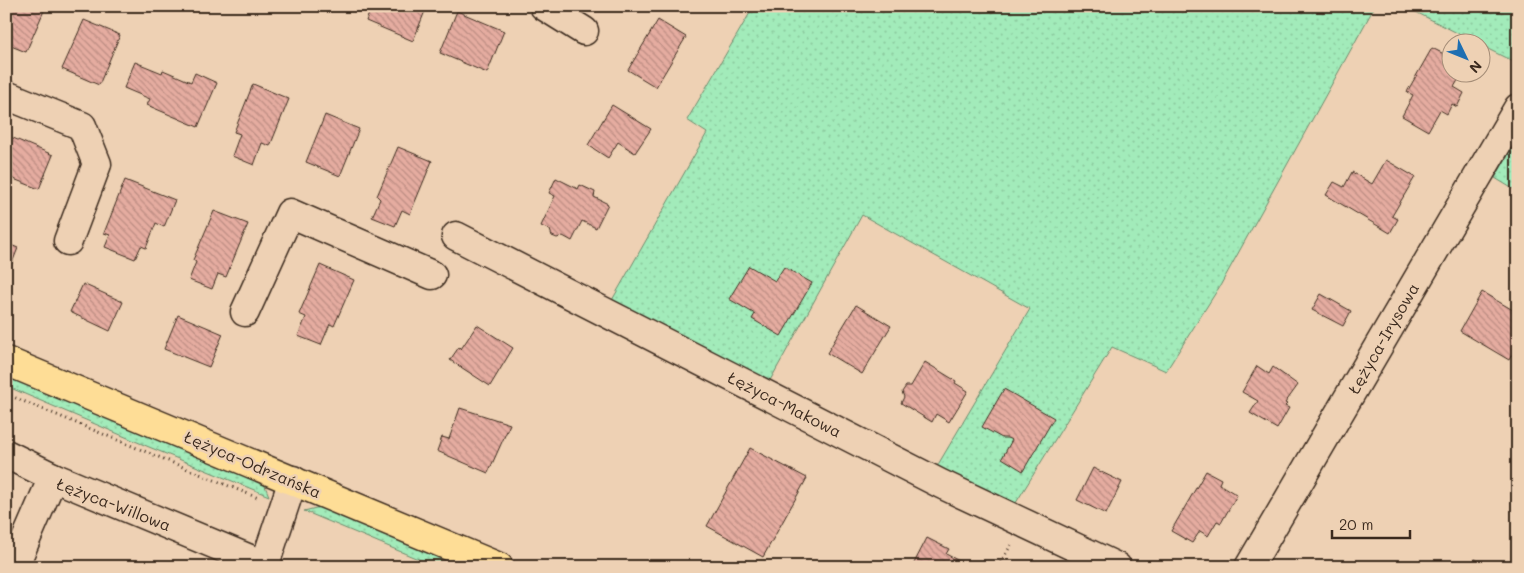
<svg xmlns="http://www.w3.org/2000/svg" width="1524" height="573" viewBox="0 0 1524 573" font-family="Mali,sans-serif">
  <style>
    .grass { fill: url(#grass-dots); stroke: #6e8a6c }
    .building { fill: url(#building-back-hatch); stroke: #3b2a1e }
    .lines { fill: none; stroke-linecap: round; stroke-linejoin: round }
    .minor-casing { stroke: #3b2a1e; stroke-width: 31 }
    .major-casing { stroke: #3b2a1e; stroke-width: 31 }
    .path { stroke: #3b2a1e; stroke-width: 3; stroke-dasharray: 1 4; stroke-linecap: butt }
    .minor { stroke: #eed1b4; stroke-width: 28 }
    .major { stroke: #fedd96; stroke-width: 28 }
    .labels { text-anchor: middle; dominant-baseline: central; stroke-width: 5; stroke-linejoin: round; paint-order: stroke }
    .street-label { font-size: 16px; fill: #3b2a1e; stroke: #eed1b4 }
  </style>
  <defs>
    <pattern id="grass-dots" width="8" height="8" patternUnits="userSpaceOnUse" patternTransform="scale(1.25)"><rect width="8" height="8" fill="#a2ebba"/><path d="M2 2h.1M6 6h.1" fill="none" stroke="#8cca9f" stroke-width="1.8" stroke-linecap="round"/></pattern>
    <pattern id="building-back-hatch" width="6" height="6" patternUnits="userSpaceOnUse" patternTransform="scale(1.25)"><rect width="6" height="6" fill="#e5aca0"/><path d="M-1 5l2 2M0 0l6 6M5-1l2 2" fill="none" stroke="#bb8c82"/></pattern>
  </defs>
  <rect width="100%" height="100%" fill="#eed1b4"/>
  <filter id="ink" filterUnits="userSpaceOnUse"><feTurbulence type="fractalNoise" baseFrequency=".02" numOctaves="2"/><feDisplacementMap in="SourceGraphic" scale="10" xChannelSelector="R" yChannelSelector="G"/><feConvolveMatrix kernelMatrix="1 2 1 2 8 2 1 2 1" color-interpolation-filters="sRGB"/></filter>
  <g filter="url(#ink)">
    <!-- grass -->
    <g class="grass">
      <path d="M754,6H1375L1220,286L1166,371L1112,347L1014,506L936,468L1030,309L862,215L768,384L611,302L707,133L687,120Z"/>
      <path d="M1404,6H1518V64L1482,46V42H1475Z"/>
      <path d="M1518,138V192L1495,178Z"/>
      <path d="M6,374L260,481L265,486L269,496L149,447L6,386Z"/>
      <path d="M320,507L467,567H437L304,511Z"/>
    </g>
    <!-- building -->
    <g class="building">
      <path d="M8,6H46L26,52L6,44V10Z"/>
      <path d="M372,6H427L413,41L366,21Z"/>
      <path d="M457,11L504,31L487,73L440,53Z"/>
      <path d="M84,20L120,35L99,85L62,69Z"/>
      <path d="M658,20L686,37L656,87L628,70Z"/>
      <path d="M1432,48L1452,58V72H1463L1454,87L1464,93L1457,107L1452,104L1447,114L1440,110L1428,131L1402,116L1413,95L1407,92Z"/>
      <path d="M135,62L162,73L163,70L191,82L195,73L217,83L198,127L147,105L150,99L124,88Z"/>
      <path d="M253,84L289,99L270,146L262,143L254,165L232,156L240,134L234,132Z"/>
      <path d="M612,105L651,129L635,153L618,142L608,158L588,145Z"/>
      <path d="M325,115L359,129L340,176L306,162Z"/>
      <path d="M6,135L53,155L39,189L6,176Z"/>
      <path d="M398,147L432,161L410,214L402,210L395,226L372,217L380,199L377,196Z"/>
      <path d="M1386,160L1415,177L1392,216L1398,219L1390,233L1326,195L1334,182L1344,187L1352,172L1372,184Z"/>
      <path d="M556,178L578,189L580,185L595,192L594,197L608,204L596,228L582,221L572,241L563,236L557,238L552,236L550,230L541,226L555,196L549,193Z"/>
      <path d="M125,180L175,200L164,227L156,223L146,248L141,246L135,259L105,247L110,235L104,233Z"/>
      <path d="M214,211L248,224L226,277L218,274L212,289L189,280L196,262L193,260Z"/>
      <path d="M6,243L18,248L8,273H6Z"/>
      <path d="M320,265L354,280L334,326L330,324L321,345L298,336L306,317L299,314Z"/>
      <path d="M749,266L775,281L784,267L812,283L781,336L752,319L755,314L729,299Z"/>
      <path d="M83,284L123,302L110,331L70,312Z"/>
      <path d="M1482,292L1518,313V353L1514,351L1509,360L1460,331Z"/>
      <path d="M1321,294L1351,311L1343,326L1312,310Z"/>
      <path d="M856,305L891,326L862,374L827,353Z"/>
      <path d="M178,315L223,334L209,367L164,349Z"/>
      <path d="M477,325L513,348L490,386L450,360L459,347L461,349Z"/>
      <path d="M925,362L956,381L955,383L968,391L949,422L936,414L932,422L901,403L904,397L902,392L906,386H911Z"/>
      <path d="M1257,366L1269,374L1273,367L1298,385L1285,403L1287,404L1285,406L1289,408L1277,429L1250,413L1258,401L1242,392Z"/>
      <path d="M1004,389L1054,418L1023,471L1002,458L1012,440L1007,438H1002L982,427Z"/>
      <path d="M460,408L510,424L488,473L437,451L442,437L449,439Z"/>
      <path d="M750,448L807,478L763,557L707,526Z"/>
      <path d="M1093,468L1122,482L1106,514L1077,500Z"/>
      <path d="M1206,471L1221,479L1219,484L1237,495L1221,523L1217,521L1208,536L1200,531L1192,543L1171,531Z"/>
      <path d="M927,538L949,549L946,554L970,567H912Z"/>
      <path d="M1475,559L1488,567H1471Z"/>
    </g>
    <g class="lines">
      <!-- minor casing -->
      <g class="minor-casing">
        <g id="minor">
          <path d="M544,6L584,31"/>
          <path d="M6,95L82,126L97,164L68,241"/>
          <path d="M456,236L941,484L1117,567"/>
          <path d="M245,312L290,213L432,275"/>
          <path d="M6,454L53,477"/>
          <path d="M14,567L53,477L269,567"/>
          <path d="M264,567L293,480"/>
          <path d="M1249,567L1518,108"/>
        </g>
      </g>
      <!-- major casing -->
      <g class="major-casing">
        <path id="major" d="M6,361L499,567"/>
      </g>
      <!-- path -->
      <g class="path">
        <path d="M6,394L258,498"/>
        <path d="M998,567L1011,545"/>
      </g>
      <!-- minor -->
      <use href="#minor" class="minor"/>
      <!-- major -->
      <use href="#major" class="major"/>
    </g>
  </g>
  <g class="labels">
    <!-- street labels -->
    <g class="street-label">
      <text transform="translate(1383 338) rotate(-60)">Łężyca-Irysowa</text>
      <text transform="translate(785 404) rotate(27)">Łężyca-Makowa</text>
      <text transform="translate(253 464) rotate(23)">Łężyca-Odrzańska</text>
      <text transform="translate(114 504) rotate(21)">Łężyca-Willowa</text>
    </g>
  </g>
  <!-- margin -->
  <rect width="1524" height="573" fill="none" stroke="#eed1b4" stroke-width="25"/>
  <rect x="12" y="12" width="1499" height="548" fill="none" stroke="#3b2a1e" stroke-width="2" filter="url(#ink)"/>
  <!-- north arrow -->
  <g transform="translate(1466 58) rotate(133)"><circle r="24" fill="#eed1b4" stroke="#a68e78"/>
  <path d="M0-4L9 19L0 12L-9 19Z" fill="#1f6fb2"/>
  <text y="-8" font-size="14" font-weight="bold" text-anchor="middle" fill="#3b2a1e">N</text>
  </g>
  <!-- scale -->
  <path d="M1332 530v8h78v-8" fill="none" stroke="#3b2a1e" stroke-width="2.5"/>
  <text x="1339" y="530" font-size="15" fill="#3b2a1e" stroke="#eed1b4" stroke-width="4" paint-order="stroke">20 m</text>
</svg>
